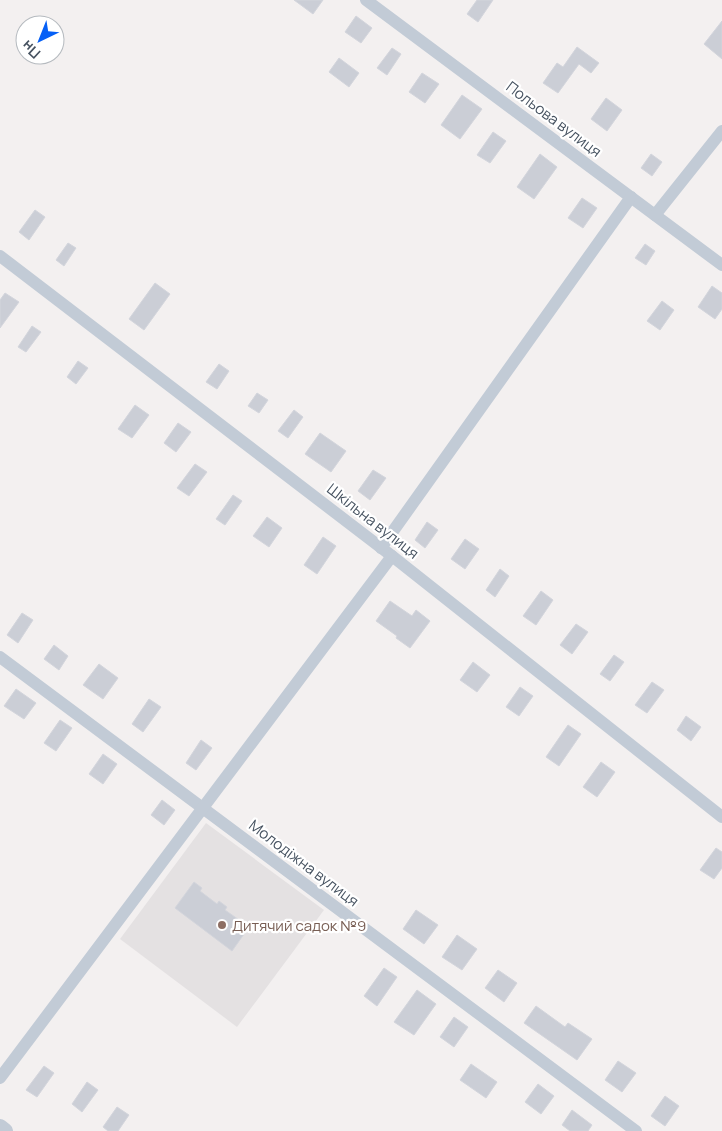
<svg xmlns="http://www.w3.org/2000/svg" width="722" height="1131" viewBox="0 0 722 1131" font-family="Manrope,sans-serif">
  <style>
    .education { fill: #e4e1e2 }
    .building { fill: #cbced6; stroke: #d3d5dc }
    .lines { fill: none; stroke-linecap: round; stroke-linejoin: round }
    .minor { stroke: #c2cbd6; stroke-width: 12 }
    .tertiary { stroke: #c2cbd6; stroke-width: 16 }
    .education-dot { fill: #8d6e63; stroke: #fff; stroke-width: 2 }
    .labels { text-anchor: middle; dominant-baseline: central; stroke-width: 4.5; stroke-linejoin: round; paint-order: stroke }
    .street-label { font-size: 15px; fill: #465260; stroke: #fff }
    .education-label { font-size: 15px; fill: #785e54; stroke: #fff; text-anchor: start }
  </style>
  <rect width="100%" height="100%" fill="#f3f0f0"/>
  <!-- education -->
  <path class="education" d="M206,823L324,910L237,1027L120,939Z"/>
  <!-- building -->
  <g class="building">
    <path d="M294,0H323L313,14Z"/>
    <path d="M477,0H493L478,22L467,14Z"/>
    <path d="M356,16L372,28L361,43L345,32Z"/>
    <path d="M722,21V59L704,44Z"/>
    <path d="M577,47L599,63L591,73L579,64L558,93L543,83L557,63L563,67Z"/>
    <path d="M392,48L401,54L387,75L377,68Z"/>
    <path d="M339,58L359,73L349,87L329,72Z"/>
    <path d="M422,73L439,84L425,103L409,92Z"/>
    <path d="M462,95L482,109L460,139L441,125Z"/>
    <path d="M606,98L622,110L607,131L591,119Z"/>
    <path d="M493,132L506,141L490,163L477,155Z"/>
    <path d="M540,154L557,167L534,199L517,187Z"/>
    <path d="M651,154L662,162L652,176L641,168Z"/>
    <path d="M582,198L597,208L583,228L568,218Z"/>
    <path d="M35,210L45,217L29,240L19,232Z"/>
    <path d="M68,243L76,248L64,266L56,260Z"/>
    <path d="M645,244L655,251L646,265L635,258Z"/>
    <path d="M155,283L170,294L144,330L129,319Z"/>
    <path d="M712,286L722,293V309L715,319L698,307Z"/>
    <path d="M5,293L19,302L0,328V300Z"/>
    <path d="M662,301L674,310L660,330L647,321Z"/>
    <path d="M32,326L41,332L26,352L18,347Z"/>
    <path d="M78,361L88,368L76,384L67,377Z"/>
    <path d="M219,364L229,371L217,389L206,382Z"/>
    <path d="M257,393L268,400L259,413L248,406Z"/>
    <path d="M135,405L149,415L132,438L118,429Z"/>
    <path d="M294,410L303,417L288,438L278,431Z"/>
    <path d="M178,423L191,432L176,452L164,443Z"/>
    <path d="M320,433L346,451L331,472L305,454Z"/>
    <path d="M195,464L207,472L189,496L177,488Z"/>
    <path d="M373,470L386,478L370,500L358,491Z"/>
    <path d="M233,495L242,501L225,525L216,519Z"/>
    <path d="M267,517L282,528L269,547L253,536Z"/>
    <path d="M427,522L438,530L425,548L415,540Z"/>
    <path d="M323,537L336,546L317,574L304,565Z"/>
    <path d="M465,539L479,549L465,569L451,559Z"/>
    <path d="M500,569L509,576L495,597L486,590Z"/>
    <path d="M541,591L553,600L536,625L523,616Z"/>
    <path d="M390,601L412,616L416,610L430,621L410,648L396,638L397,636L376,621Z"/>
    <path d="M22,613L33,620L18,643L7,635Z"/>
    <path d="M576,624L588,632L572,654L560,645Z"/>
    <path d="M54,645L68,656L59,670L44,659Z"/>
    <path d="M614,655L624,662L610,681L600,674Z"/>
    <path d="M473,662L490,675L477,692L460,680Z"/>
    <path d="M99,664L118,678L103,699L83,685Z"/>
    <path d="M652,682L664,690L647,713L635,705Z"/>
    <path d="M520,687L533,696L519,716L506,707Z"/>
    <path d="M16,689L36,703L24,719L4,706Z"/>
    <path d="M149,699L161,707L143,732L132,724Z"/>
    <path d="M686,716L701,727L691,741L677,730Z"/>
    <path d="M60,720L72,728L56,751L44,743Z"/>
    <path d="M568,725L581,734L559,766L546,757Z"/>
    <path d="M201,740L212,748L196,770L186,763Z"/>
    <path d="M103,754L117,764L103,784L89,774Z"/>
    <path d="M601,762L615,772L597,797L583,787Z"/>
    <path d="M162,800L175,810L164,825L151,815Z"/>
    <path d="M716,848L722,852V868L714,879L700,870Z"/>
    <path d="M194,882L202,888L200,891L217,904L219,901L227,907L225,910L249,927L232,951L175,908Z"/>
    <path d="M416,910L438,925L424,944L403,929Z"/>
    <path d="M457,935L477,949L462,970L442,957Z"/>
    <path d="M384,968L397,977L377,1006L364,996Z"/>
    <path d="M498,970L517,983L504,1002L485,988Z"/>
    <path d="M417,990L436,1004L414,1035L394,1022Z"/>
    <path d="M536,1006L565,1027L568,1023L592,1039L577,1060L524,1023Z"/>
    <path d="M454,1017L468,1027L454,1047L440,1037Z"/>
    <path d="M618,1061L636,1073L622,1092L605,1080Z"/>
    <path d="M471,1064L497,1082L486,1098L460,1080Z"/>
    <path d="M44,1066L54,1073L37,1097L26,1090Z"/>
    <path d="M87,1082L98,1090L82,1112L72,1104Z"/>
    <path d="M538,1084L554,1096L541,1114L525,1102Z"/>
    <path d="M665,1096L679,1106L665,1126L651,1116Z"/>
    <path d="M117,1107L129,1115L118,1131H108L103,1127Z"/>
    <path d="M572,1110L592,1125L588,1131H570L562,1125Z"/>
  </g>
  <g class="lines">
    <!-- minor -->
    <g class="minor">
      <path d="M366,0L722,265"/>
      <path d="M655,215L722,131"/>
      <path d="M0,256L392,556L722,817"/>
      <path d="M381,548L631,197"/>
      <path d="M0,657L636,1131"/>
      <path d="M0,1078L392,556"/>
    </g>
    <!-- tertiary -->
    <path class="tertiary" d="M0,1127L5,1131"/>
  </g>
  <!-- markers -->
  <circle class="education-dot" cx="222" cy="925" r="5"/>
  <g class="labels">
    <!-- street labels -->
    <g class="street-label">
      <text transform="translate(554 119) rotate(37)">Польова вулиця</text>
      <text transform="translate(373 521) rotate(38)">Шкільна вулиця</text>
      <text transform="translate(304 863) rotate(37)">Молодіжна вулиця</text>
    </g>
    <!-- education labels -->
    <g class="education-label">
      <text x="232" y="925">Дитячий садок №9</text>
    </g>
  </g>
  <!-- north arrow -->
  <g transform="translate(40 40) rotate(223)"><circle r="24" fill="#ffffff" stroke="#b5babf"/>
  <path d="M0-4L9 19L0 12L-9 19Z" fill="#0660f6"/>
  <text y="-8" font-size="14" font-weight="bold" text-anchor="middle" fill="#465260">Пн</text>
  </g>
</svg>
